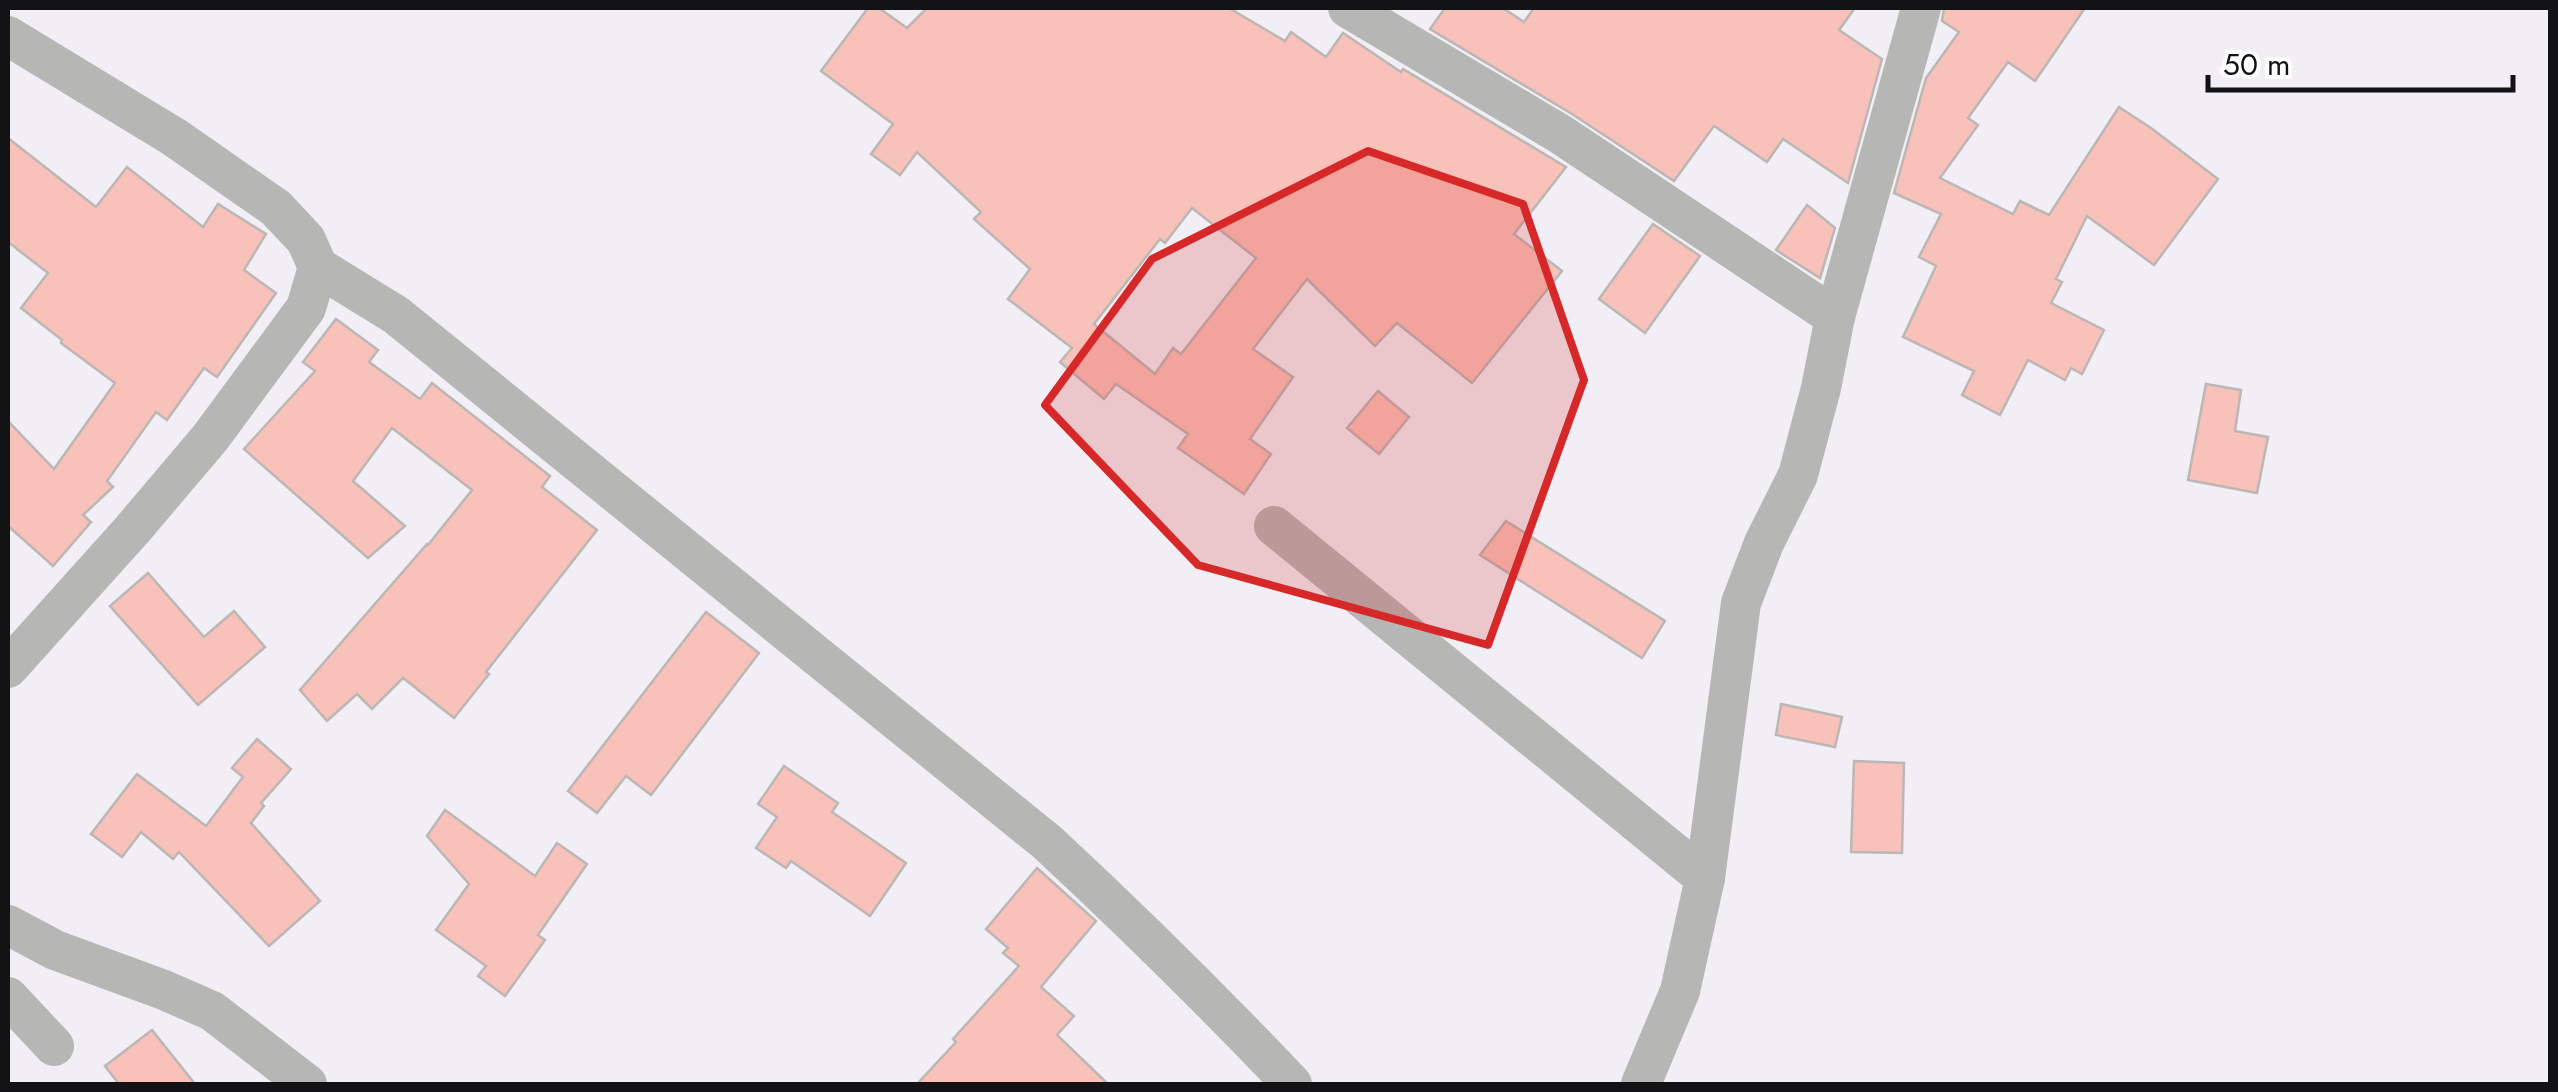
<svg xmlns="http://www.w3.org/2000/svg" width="2558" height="1092" viewBox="0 0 2558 1092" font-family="Jost,sans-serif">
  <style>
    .building { fill: #f8c2ba; stroke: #bcb6b5; stroke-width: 2.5; fill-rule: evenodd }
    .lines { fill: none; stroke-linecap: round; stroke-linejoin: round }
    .minor { stroke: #b6b6b4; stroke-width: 40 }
    .marked { fill: #d62828; fill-opacity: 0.2; stroke: #d62828; stroke-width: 8; stroke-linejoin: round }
  </style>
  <rect width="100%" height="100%" fill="#f1eff5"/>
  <!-- building -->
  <g class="building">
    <path d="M868,8H879L907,28L927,8H1229L1285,41L1291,32L1326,57L1343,33L1401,72L1403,69L1566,167L1514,234L1562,271L1472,383L1397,323L1375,346L1307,279L1253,349L1293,377L1250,439L1271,454L1244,494L1178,448L1188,434L1116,384L1104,399L1060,362L1072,348L1008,299L1030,269L974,219L981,212L917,152L900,175L871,154L893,124L821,71ZM1192,208L1256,258L1181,354L1173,348L1155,374L1094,324L1160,239L1165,243Z"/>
    <path d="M1445,8H1503L1524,22L1534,8H1855L1839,30L1882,59L1848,183L1783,139L1767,162L1714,126L1674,181L1572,114L1430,29Z"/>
    <path d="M1944,8H2085L2035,81L2008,62L1968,118L1978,125L1940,178L2013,214L2020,201L2049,215L2119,107L2151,128L2218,179L2154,265L2087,216L2056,279L2062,282L2051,303L2104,330L2082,374L2071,368L2065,380L2028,360L2000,415L1962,395L1974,371L1903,337L1936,266L1919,257L1941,214L1894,193L1926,78L1959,32L1942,21Z"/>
    <path d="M8,138L96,207L127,167L203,227L218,204L266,234L244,270L276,293L217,377L204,368L167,420L156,412L107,481L113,487L83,515L91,522L53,566L8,526V421L54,469L115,383L61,343L62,340L21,308L48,273L8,242Z"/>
    <path d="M1807,205L1835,228L1820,278L1776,250Z"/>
    <path d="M1653,224L1700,256L1645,333L1599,299Z"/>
    <path d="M336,319L378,350L369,362L420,399L432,383L550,476L542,487L597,530L486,672L489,674L454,718L403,678L372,709L357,694L327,721L300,690L427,544L428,545L472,490L392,428L353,481L405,526L368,558L244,449L315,371L303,362Z"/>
    <path d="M2206,384L2241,390L2235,431L2268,437L2257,493L2188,480Z"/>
    <path d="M1378,391L1409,417L1379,454L1347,428Z"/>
    <path d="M1506,521L1665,621L1642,658L1480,555Z"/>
    <path d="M148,573L204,637L234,611L265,647L198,705L110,606Z"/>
    <path d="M706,612L759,653L651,795L626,776L597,813L568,791Z"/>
    <path d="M1781,704L1842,717L1835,747L1776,735Z"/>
    <path d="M257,739L291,769L261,803L264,806L251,823L320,901L269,946L179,852L173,859L141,832L122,857L91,834L137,774L206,826L243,777L232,768Z"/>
    <path d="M1854,761L1904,763L1902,853L1851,852Z"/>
    <path d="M784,766L838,803L832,812L906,863L870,916L791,861L786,868L756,848L777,817L758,804Z"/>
    <path d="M445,810L535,876L557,843L587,864L538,935L545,940L505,996L478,976L486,966L436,930L469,884L427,836Z"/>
    <path d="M1037,868L1096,921L1041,987L1074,1016L1057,1035L1108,1084H917L956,1042L953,1039L1019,966L1003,953L1008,948L986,929Z"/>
    <path d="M152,1030L195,1084H119L105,1066Z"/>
  </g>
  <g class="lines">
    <!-- minor -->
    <g class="minor">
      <path d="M1348,8L1560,134L1835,317"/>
      <path d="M8,36L174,137L276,208L306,240L318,267L306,308L210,438L132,530L8,668"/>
      <path d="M318,267L396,315L1048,843C1132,921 1213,1001 1292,1084"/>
      <path d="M1274,526L1705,878"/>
      <path d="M8,925L55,950L164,990L212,1011L307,1084"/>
      <path d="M8,997L54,1046"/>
      <path d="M1641,1084L1680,991L1705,878L1741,603L1764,543L1798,475L1821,388L1835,317L1921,8"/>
    </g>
  </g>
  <!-- marked area -->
  <path class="marked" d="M1368,151L1523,204L1584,380L1488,645L1198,565L1045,405L1152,259Z"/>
  <!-- border -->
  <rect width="2558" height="1092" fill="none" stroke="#131315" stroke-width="20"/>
  <!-- scale -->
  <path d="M2208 75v15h305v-15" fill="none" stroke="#131315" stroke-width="5"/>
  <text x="2223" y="75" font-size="30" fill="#131315" stroke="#fefdfe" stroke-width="8" paint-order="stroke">50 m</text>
</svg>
